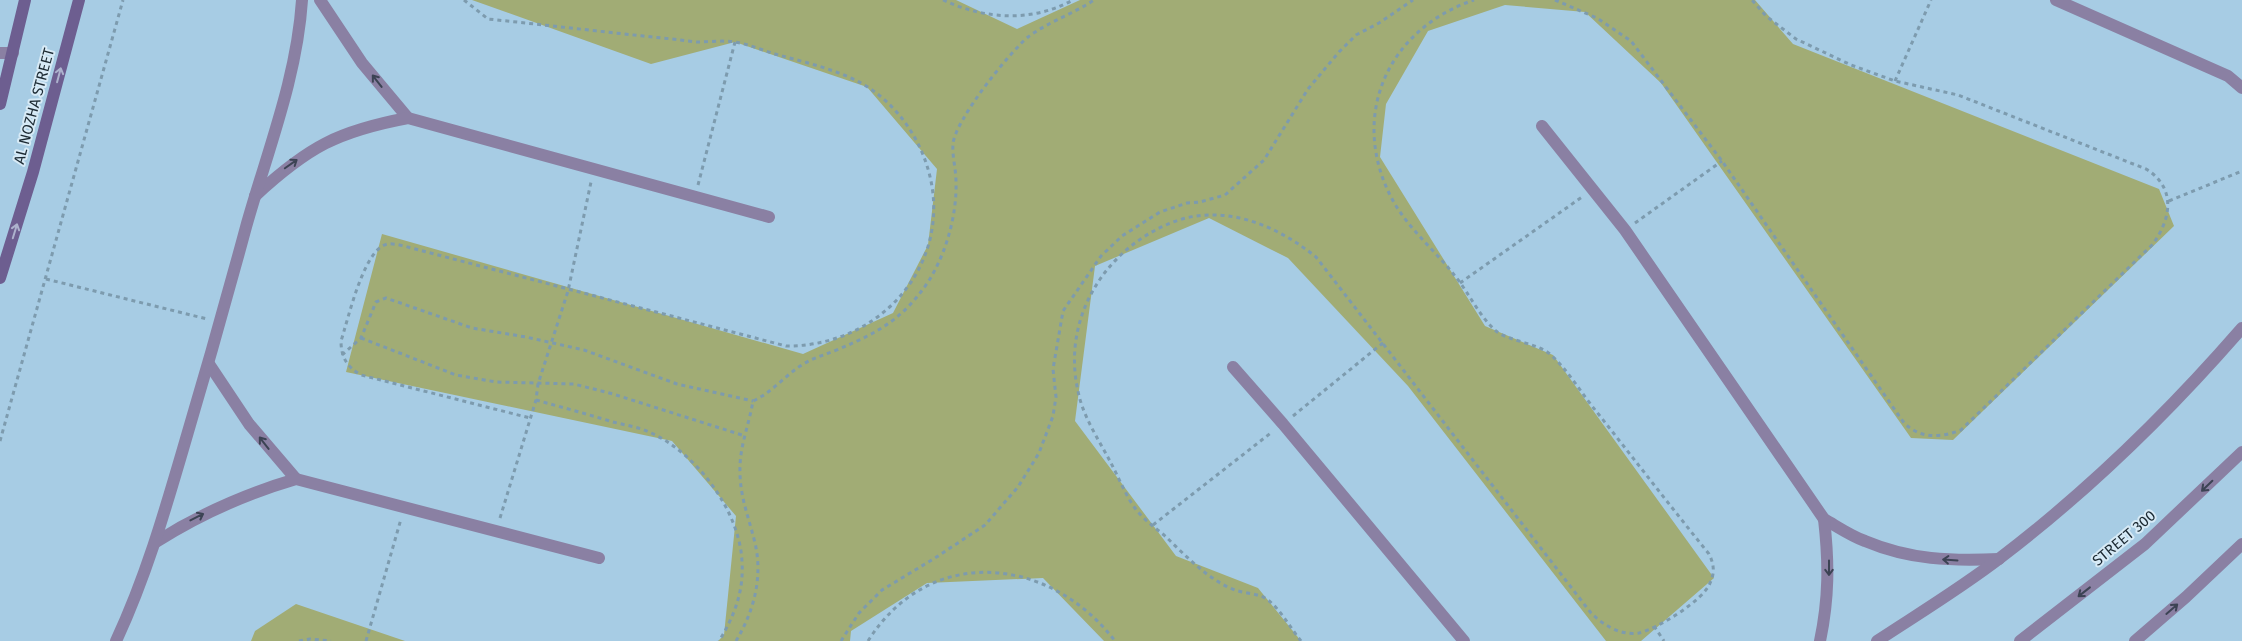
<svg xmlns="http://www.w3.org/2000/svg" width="2242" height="641" viewBox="0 0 2242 641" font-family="'Fira Sans',sans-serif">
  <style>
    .green { fill: #a1ac75 }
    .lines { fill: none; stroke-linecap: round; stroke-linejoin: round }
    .path { stroke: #7d9bae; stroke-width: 3; stroke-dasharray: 4 4; stroke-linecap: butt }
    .minor { stroke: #8a80a3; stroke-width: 12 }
    .tertiary { stroke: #8a80a3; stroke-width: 12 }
    .secondary { stroke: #6d5e90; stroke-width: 12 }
    .oneway { stroke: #adb2cd }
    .oneway2 { stroke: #3c4354 }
    .labels { text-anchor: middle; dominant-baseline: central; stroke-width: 4; stroke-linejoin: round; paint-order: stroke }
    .street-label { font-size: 15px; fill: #1b2932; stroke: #d7eaf6 }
  </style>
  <rect width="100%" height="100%" fill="#a7cce4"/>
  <!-- green -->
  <g class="green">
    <path d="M472,0H956L1017,29L1080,0H1755L1793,44L2159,189L2174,226L1953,440L1911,438L1661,83L1585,12L1505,5L1428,31L1386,104L1380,157L1485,326L1553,355L1714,578L1641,641H1606L1408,386L1288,258L1209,218L1095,266L1075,421L1176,556L1258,588L1301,641H1104L1043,578L927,583L851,631L850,641H718L724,635L736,516L672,441L346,372L382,234L803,354L893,313L928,245L937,169L867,87L735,42L651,64Z"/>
    <path d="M296,604L405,641H251L255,631Z"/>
  </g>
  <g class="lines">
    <!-- path -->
    <g class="path">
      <path d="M464,0L488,19C546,25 604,32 662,38C674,39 685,41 697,42C709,42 722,40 735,42C748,44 762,50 775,54C804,62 835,69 861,83C888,98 909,123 921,150C965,249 889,347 786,346L419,250C410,248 397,243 388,244C364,247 348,320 341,341C341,357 347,367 361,375L530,418"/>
      <path d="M943,0C984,19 1031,23 1073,0"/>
      <path d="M1555,0L1597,18L1631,41L1722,161L1904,423C1921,439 1940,438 1961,430L2152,245C2171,220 2177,188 2146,169L1958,95L1895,81L1851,65L1796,39L1766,16L1752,0"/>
      <path d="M1895,81L1931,0"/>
      <path d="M698,185L735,42"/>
      <path d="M2169,201L2242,171"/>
      <path d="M1635,223L1722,161"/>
      <path d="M46,279L207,319"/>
      <path d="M1460,283L1582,197"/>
      <path d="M361,338L456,375L496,382L574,384L613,394L745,436"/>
      <path d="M342,355L361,338L376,302L386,298L472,328L526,337L584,350L677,384L753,401"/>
      <path d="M536,400C561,407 587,414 613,422C625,425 638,427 649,432C696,452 740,511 742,562C744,591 734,617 719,641"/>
      <path d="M1293,416L1384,342"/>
      <path d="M0,441L123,0"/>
      <path d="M500,518L536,400L538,384L568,291L591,182"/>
      <path d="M1153,525L1272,432"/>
      <path d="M1654,626L1664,641"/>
      <path d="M299,641L310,639L331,641"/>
      <path d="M366,641L401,519"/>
      <path d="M736,641C754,611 763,577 755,543C749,518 740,497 740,472C739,448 749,425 753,401C773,392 786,374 805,363C816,357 827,354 839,349C879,332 903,319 928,282C946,254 957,215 956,182C956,169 952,156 953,144C955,120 1009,53 1028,37C1048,22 1073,14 1094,0"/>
      <path d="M841,641L859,613L882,590L935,558L985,525L1018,487L1039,453L1053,416L1056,397L1053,369L1063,311L1101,256L1122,236L1160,212L1187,203L1200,202L1225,195L1264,160L1308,89L1339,52L1356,35L1379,23L1413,0"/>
      <path d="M868,641C930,543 1050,556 1115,641"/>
      <path d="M1301,641C1291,629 1281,610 1268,600C1259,593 1246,594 1235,590C1208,580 1185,555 1164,535C1155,528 1146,521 1138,512C1127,499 1119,478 1111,463C1099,440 1083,417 1078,391C1062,321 1102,253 1166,225C1218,201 1274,223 1316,257L1591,613C1603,625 1621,636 1639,633C1657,629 1704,600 1710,583C1715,573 1714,564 1709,554C1671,507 1634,459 1596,411C1582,394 1567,369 1551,355C1538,343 1508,341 1496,331C1479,316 1469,293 1455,276C1434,249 1407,228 1391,197C1349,115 1388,29 1474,0"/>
    </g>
    <!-- minor -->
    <g class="minor">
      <path d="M320,0L362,63L408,118"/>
      <path d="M2056,0L2228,76L2242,88"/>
      <path d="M0,53H13"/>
      <path d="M1542,126L1625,230L1824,519C1838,527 1851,536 1865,541C1910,560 1951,561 1999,559"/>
      <path d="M255,196C308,147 338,131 408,118L769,217"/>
      <path d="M209,364L249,424L296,479"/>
      <path d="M1233,367L1283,424L1464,641"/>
      <path d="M156,542C200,514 245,494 296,479L599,558"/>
      <path d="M116,641C145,579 164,514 183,449C205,375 226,301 246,227C267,152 297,78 302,0"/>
      <path d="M1820,641C1829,598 1829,563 1824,519"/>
      <path d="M1877,641C1918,614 1961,588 2000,558C2088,491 2169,412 2242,328"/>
    </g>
    <!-- tertiary -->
    <g class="tertiary">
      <path d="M2020,641L2145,544L2242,452"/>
      <path d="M2135,641L2186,597L2242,544"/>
    </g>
    <!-- secondary -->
    <g class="secondary">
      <path d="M0,104L25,0"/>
      <path d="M0,278L33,172L79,0"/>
    </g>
  </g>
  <!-- one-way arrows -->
  <defs><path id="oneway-shaft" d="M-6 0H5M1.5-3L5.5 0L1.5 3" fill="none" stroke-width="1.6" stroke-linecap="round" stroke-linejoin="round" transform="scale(1.25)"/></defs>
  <g class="oneway">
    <use href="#oneway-shaft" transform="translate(59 75) rotate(-75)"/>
    <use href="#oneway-shaft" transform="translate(15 231) rotate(-73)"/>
  </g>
  <g class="oneway2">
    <use href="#oneway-shaft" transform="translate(377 81) rotate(-128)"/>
    <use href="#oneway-shaft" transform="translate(291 164) rotate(-35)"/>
    <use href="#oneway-shaft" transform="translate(264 443) rotate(-128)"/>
    <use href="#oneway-shaft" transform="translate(2207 486) rotate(136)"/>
    <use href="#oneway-shaft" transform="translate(197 517) rotate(-27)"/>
    <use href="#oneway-shaft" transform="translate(1950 560) rotate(-176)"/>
    <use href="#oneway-shaft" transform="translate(1829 568) rotate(90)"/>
    <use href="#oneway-shaft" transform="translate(2084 592) rotate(142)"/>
    <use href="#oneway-shaft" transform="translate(2172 609) rotate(-41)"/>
  </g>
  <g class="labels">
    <!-- street labels -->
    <g class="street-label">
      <text transform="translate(34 106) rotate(-75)">AL NOZHA STREET</text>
      <text transform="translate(2124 538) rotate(-40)">STREET 300</text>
    </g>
  </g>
</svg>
